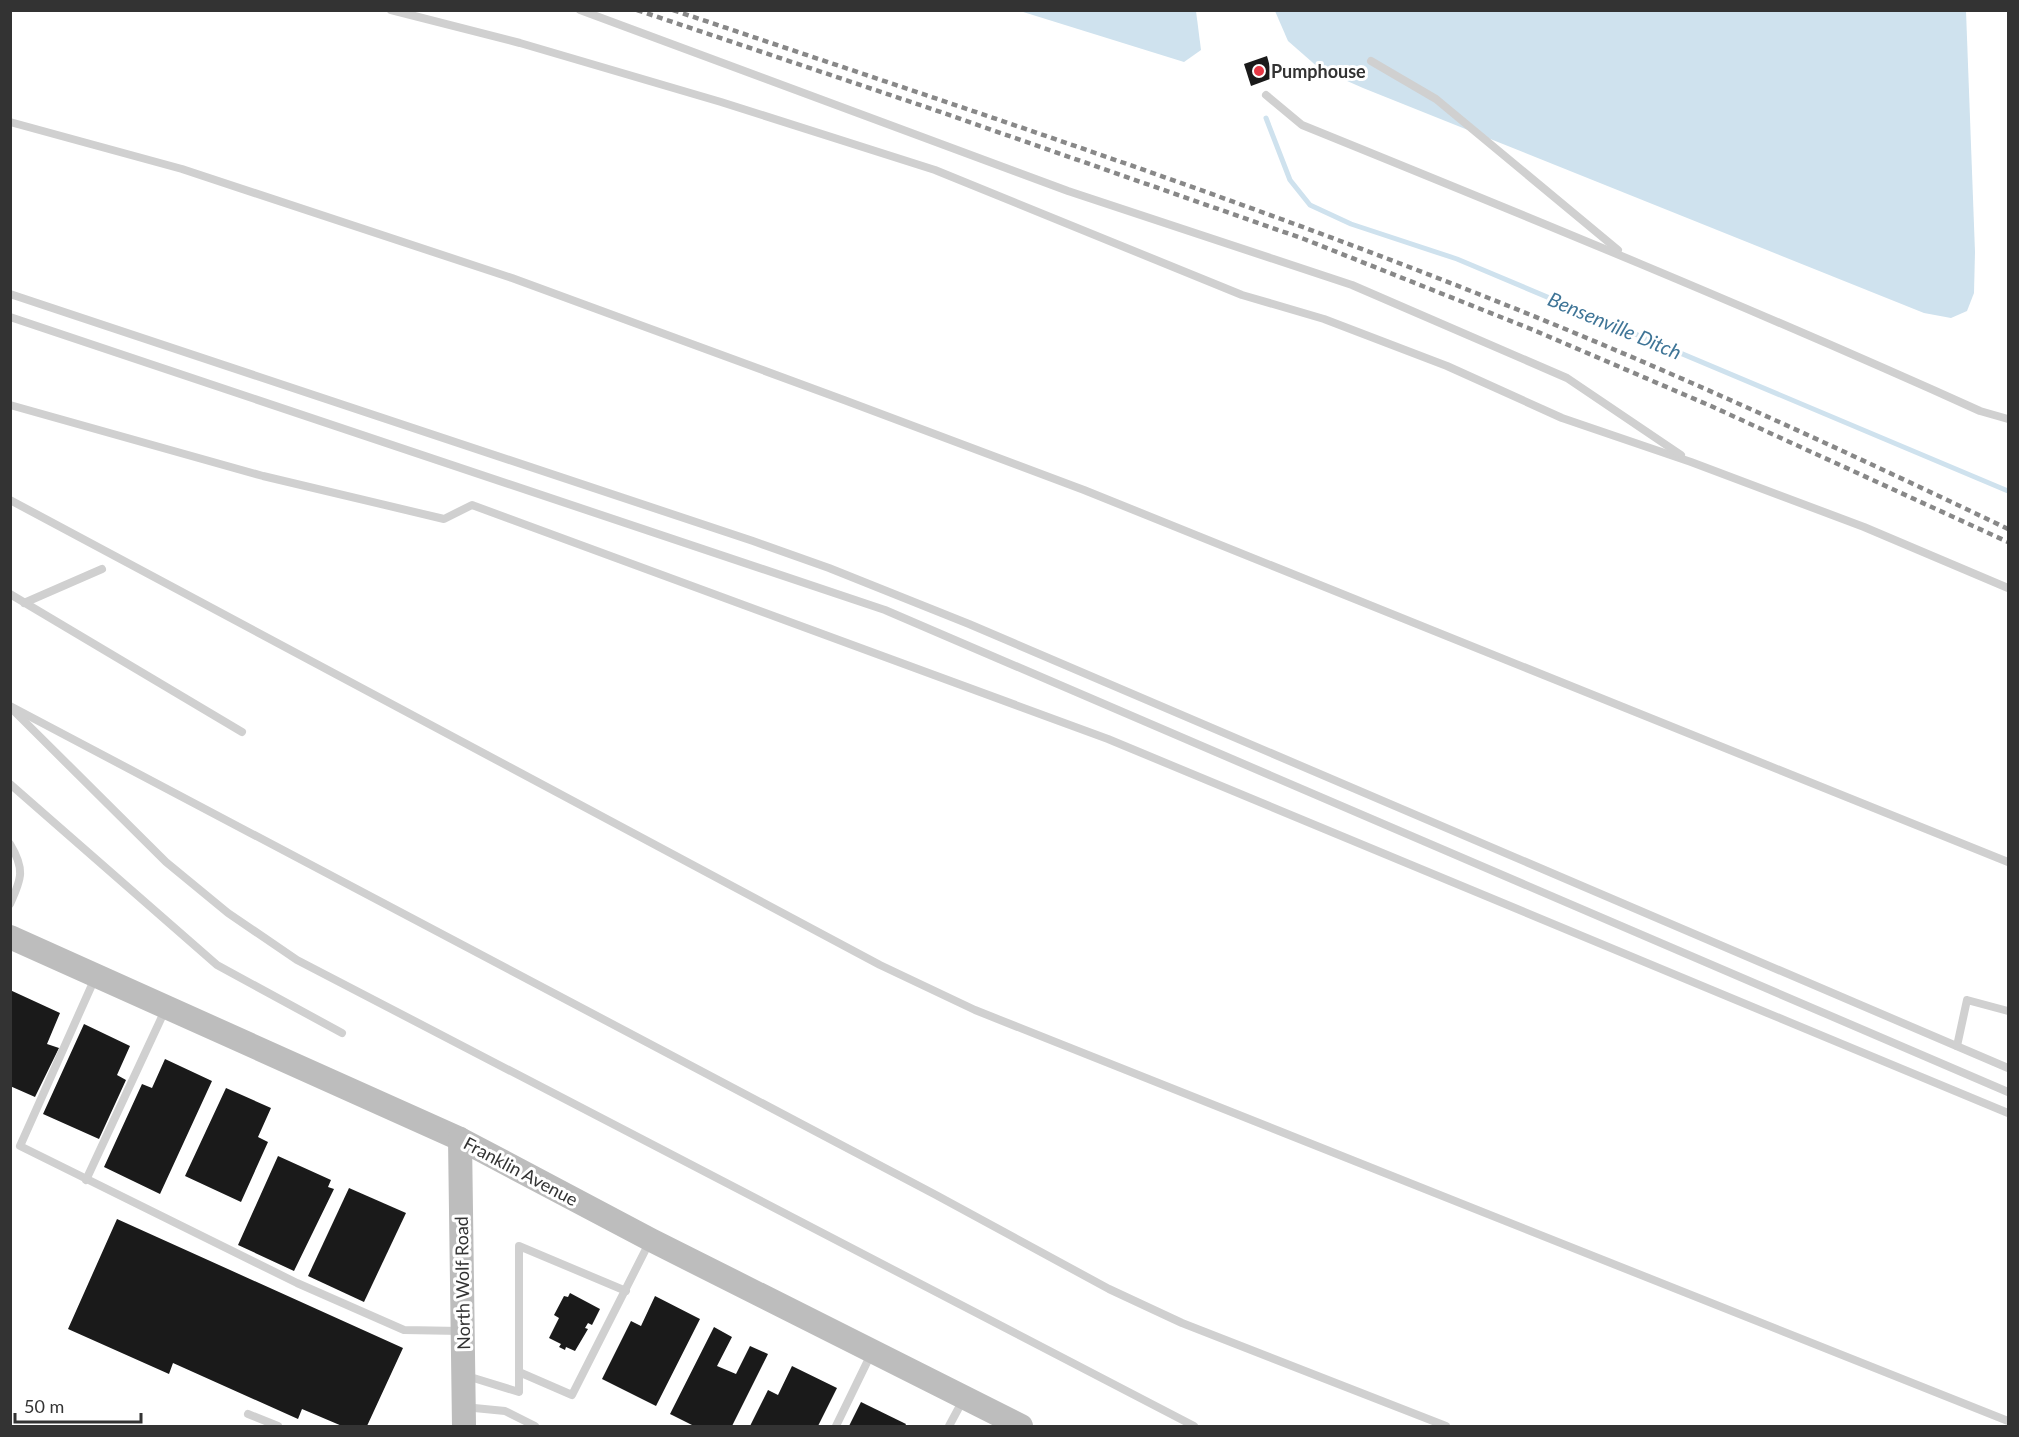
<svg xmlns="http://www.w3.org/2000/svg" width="2019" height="1437" viewBox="0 0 2019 1437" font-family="Lato,sans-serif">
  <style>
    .water { fill: #cfe2ee }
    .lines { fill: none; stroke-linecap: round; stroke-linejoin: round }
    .stream { stroke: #cfe2ee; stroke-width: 5 }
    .building { fill: #1a1a1a }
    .lane { stroke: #d0d0d0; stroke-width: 8 }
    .secondary { stroke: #bdbdbd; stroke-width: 24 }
    .rail { stroke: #888; stroke-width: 4.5; stroke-dasharray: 6 4.5; stroke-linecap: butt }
    .poi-dot { fill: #e63946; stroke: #fff; stroke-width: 2 }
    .labels { text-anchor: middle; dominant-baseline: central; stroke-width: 6; stroke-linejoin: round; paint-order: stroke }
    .poi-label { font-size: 18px; font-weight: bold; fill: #333; stroke: #fff; text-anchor: start }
    .street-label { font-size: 18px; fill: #333; stroke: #fff }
    .water-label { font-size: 20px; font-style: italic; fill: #3f7597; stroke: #fff }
  </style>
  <rect width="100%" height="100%" fill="#fff"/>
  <!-- water -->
  <g class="water">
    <path d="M1020,11H1196L1201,50L1184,62Z"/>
    <path d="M1275,11H1966L1975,252L1974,293L1967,311L1951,318L1924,313L1363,88L1320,69L1288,41Z"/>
  </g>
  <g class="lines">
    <!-- stream -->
    <path class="stream" d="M1266,118L1290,180L1310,205L1351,224L1457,259L2008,491"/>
  </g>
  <!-- building -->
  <g class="building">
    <path d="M1267,56L1273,78L1251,86L1244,64Z"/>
    <path d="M10,990L60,1013L47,1044L59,1048L35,1097L10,1086Z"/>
    <path d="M84,1024L130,1046L117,1075L126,1080L99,1139L43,1114Z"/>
    <path d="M165,1059L212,1081L160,1194L104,1167L142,1084L152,1088Z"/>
    <path d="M226,1088L271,1108L258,1137L268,1142L241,1202L185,1176Z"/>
    <path d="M278,1156L331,1180L328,1187L334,1189L294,1271L238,1245Z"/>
    <path d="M349,1188L406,1213L364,1302L308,1276Z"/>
    <path d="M117,1219L403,1348L367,1426H342L302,1409L298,1419L173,1363L169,1374L68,1329Z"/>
    <path d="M570,1293L600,1309L592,1325L588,1323L585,1328L588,1329L575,1351L566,1347L565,1350L559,1347L561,1344L549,1338L559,1318L554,1315L564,1296L568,1297Z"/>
    <path d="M655,1296L700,1319L656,1406L602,1379L631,1321L641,1326Z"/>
    <path d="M714,1327L732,1337L717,1366L736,1374L750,1346L768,1354L732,1426H694L670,1414Z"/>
    <path d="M792,1366L837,1388L818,1426H750L768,1390L778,1395Z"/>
    <path d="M861,1402L906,1424L905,1426H849Z"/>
  </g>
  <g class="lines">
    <!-- lane -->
    <g class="lane">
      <path d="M391,10L520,43L721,102L935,170L1242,295L1324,319L1447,366L1562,418L1691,462L1864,527L2008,588"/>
      <path d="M580,10L1068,191L1352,285L1567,378L1681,455"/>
      <path d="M1371,61L1436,99L1618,250"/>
      <path d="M1266,95L1302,125C1529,217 1756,310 1980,411L2008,419"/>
      <path d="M10,122L182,169L512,278L844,400L1084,490L2008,862"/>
      <path d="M10,294L753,541L829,568L969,624L2008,1068"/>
      <path d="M10,317L885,610L2008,1092"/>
      <path d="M10,405L263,476L444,519L472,505L1108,739L2008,1113"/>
      <path d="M10,500L880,965L975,1010L2008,1421"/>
      <path d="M10,594L242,732"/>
      <path d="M24,603L102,569"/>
      <path d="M10,706L936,1195L1109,1289L1182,1323L1446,1426"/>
      <path d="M13,710L166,862L228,913L297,960L1194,1426"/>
      <path d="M10,784L217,965L342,1033"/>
      <path d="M10,844C25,869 22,878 10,904"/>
      <path d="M95,978L20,1146L297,1283L404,1330L461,1331"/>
      <path d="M1957,1046L1967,1000L2008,1011"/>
      <path d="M86,1180L166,1008"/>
      <path d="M519,1372V1246L626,1291"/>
      <path d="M467,1376L519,1392V1372L572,1395L650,1241"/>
      <path d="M464,1407L505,1411L535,1426"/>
      <path d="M248,1414L278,1426"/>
      <path d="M836,1426L872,1352"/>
      <path d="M949,1426L963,1400"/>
    </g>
    <!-- secondary -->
    <g class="secondary">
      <path d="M10,937L460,1139L651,1240L1021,1426"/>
      <path d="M460,1139L464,1426"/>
    </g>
    <!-- rail -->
    <g class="rail">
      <path d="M637,10L932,109L1304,239L1531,329L1711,406L2008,542"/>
      <path d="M673,10C978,113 1284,212 1582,336C1726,396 1868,462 2008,529"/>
    </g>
  </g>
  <!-- markers -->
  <circle class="poi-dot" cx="1259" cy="71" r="6"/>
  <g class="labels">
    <!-- poi labels -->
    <g class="poi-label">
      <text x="1271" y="71">Pumphouse</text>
    </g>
    <!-- street labels -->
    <g class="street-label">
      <text transform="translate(521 1171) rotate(28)">Franklin Avenue</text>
      <text transform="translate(462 1283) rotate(-91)">North Wolf Road</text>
    </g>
    <!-- water labels -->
    <g class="water-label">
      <text transform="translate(1615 325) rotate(23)">Bensenville Ditch</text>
    </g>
  </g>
  <!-- border -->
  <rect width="2019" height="1437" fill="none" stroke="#333333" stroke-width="24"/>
  <!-- scale -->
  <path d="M15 1413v9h126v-9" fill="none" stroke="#333333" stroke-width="3"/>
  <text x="24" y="1413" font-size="18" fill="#333333" stroke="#ffffff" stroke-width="4.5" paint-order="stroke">50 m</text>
</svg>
